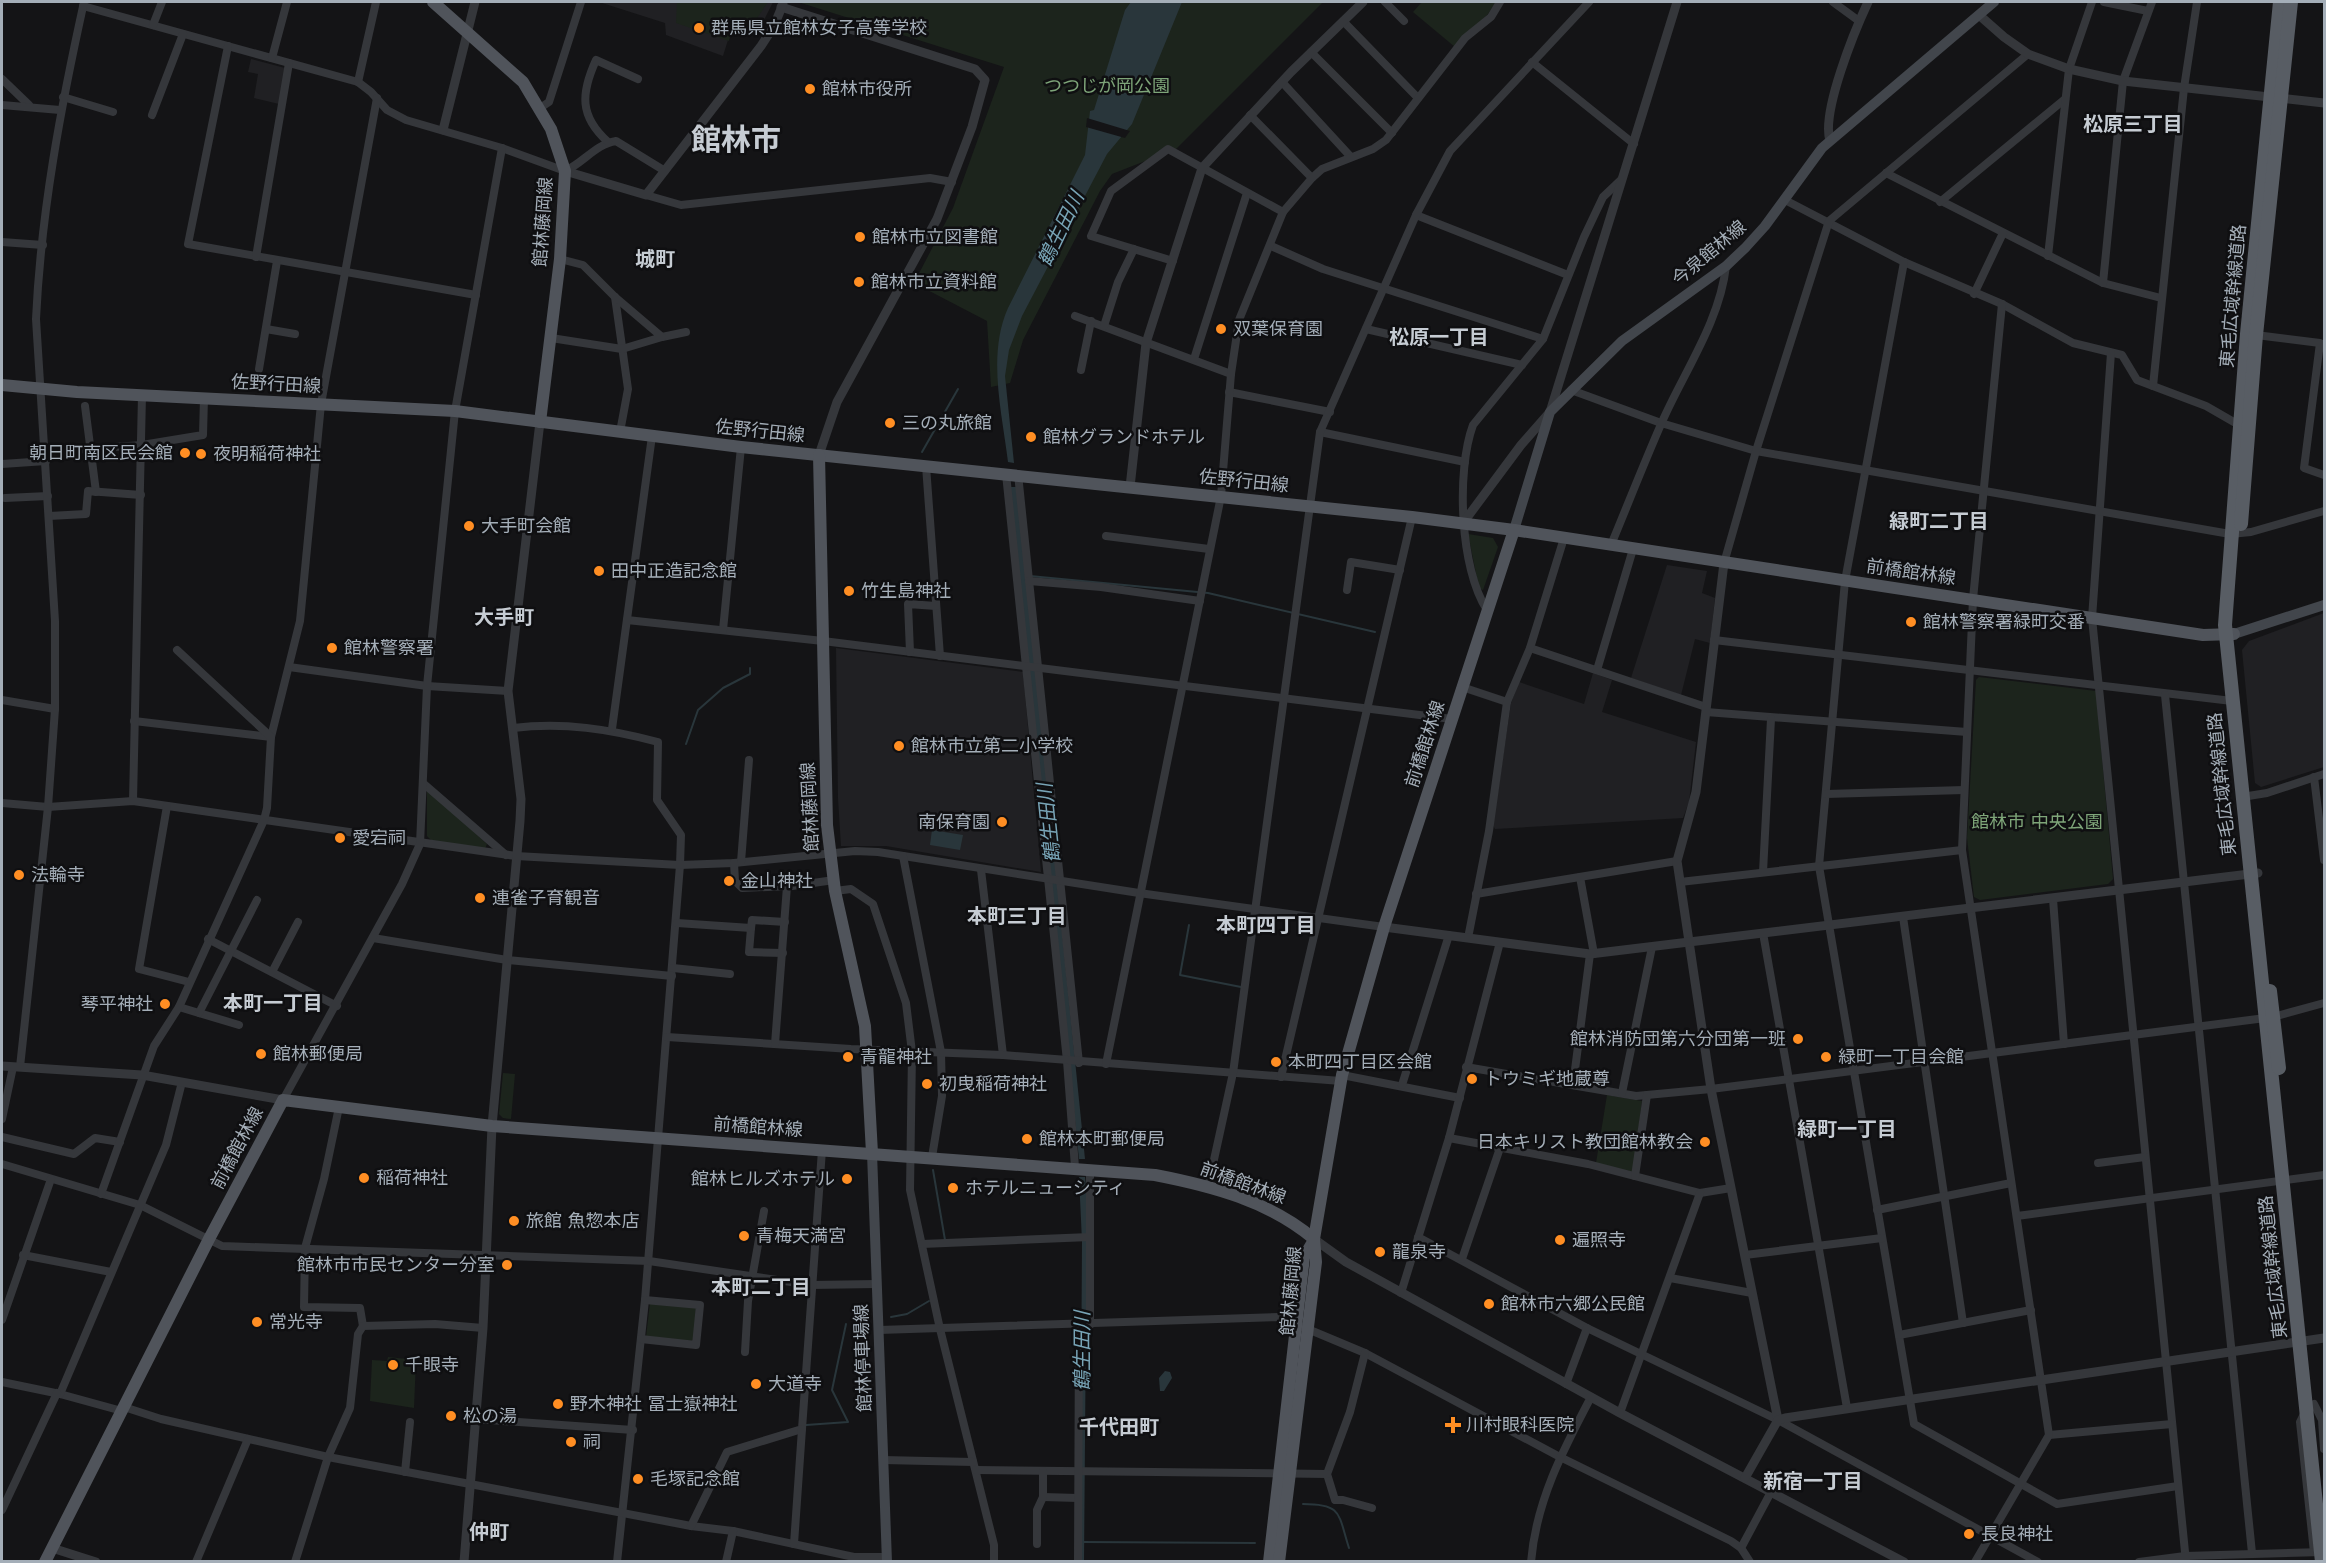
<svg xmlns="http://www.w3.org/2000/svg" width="2326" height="1563" viewBox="0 0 2326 1563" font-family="Jost,'Noto Sans JP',sans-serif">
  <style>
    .built { fill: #202023 }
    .green { fill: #1c241c }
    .water { fill: #29363b }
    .pier { fill: #141416 }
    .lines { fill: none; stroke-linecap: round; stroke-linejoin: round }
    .stream { stroke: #29363b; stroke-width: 2 }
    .minor { stroke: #35373b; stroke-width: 8 }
    .tertiary { stroke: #35373b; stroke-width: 9 }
    .secondary { stroke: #42464c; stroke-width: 10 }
    .primary { stroke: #50545b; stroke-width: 12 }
    .trunk { stroke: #585d64; stroke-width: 14 }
    .poi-dot { fill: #ff8e23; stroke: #0f0f11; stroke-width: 2 }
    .labels { text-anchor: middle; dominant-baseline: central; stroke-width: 5; stroke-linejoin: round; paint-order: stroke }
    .poi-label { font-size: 18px; fill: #a4aeb8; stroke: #0f0f11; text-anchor: start }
    .park-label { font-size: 18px; fill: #7ea579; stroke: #0f0f11 }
    .street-label { font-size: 18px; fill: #a4aeb8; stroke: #0f0f11 }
    .neighbourhood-label { font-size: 20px; font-weight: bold; fill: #c6ccd3; stroke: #0f0f11 }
    .water-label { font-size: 20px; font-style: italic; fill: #78a4b6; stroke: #0f0f11 }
    .town-label { font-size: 30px; font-weight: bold; fill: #c6ccd3; stroke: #0f0f11 }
  </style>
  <rect width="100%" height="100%" fill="#141416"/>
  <!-- built -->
  <g class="built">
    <path d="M599,2H773L758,32L732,27L723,56L666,35L665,23Z"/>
    <path d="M251,59L285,68L279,104L254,98L258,74L248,72Z"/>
    <path d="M1667,565L1707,571L1702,593L1715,598L1710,643L1695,639L1681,695L1631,678Z"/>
    <path d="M2324,613V767L2261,787L2255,783L2242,650L2249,641Z"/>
    <path d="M836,648L1023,672L1041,872L886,846H841L838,798Z"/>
    <path d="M1593,673L1612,680L1602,712L1696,742L1689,802L1683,818L1495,829L1493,825L1511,703L1519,682L1584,704Z"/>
  </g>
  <!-- green -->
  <g class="green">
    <path d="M677,2H768L749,30L732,27L729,41L676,23Z"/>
    <path d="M798,2H1323L1176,149L1112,174L1100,191L1023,340L1010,383L991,387L987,321L914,283L953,208L1004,67Z"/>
    <path d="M1422,2H1496L1488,14L1455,47L1413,12Z"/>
    <path d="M1468,534L1493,538L1498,547L1483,590L1479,588Z"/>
    <path d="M1979,677L2096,691L2113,879L2108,884L1980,900L1974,897L1967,838L1976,680Z"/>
    <path d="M427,792H430L487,844L485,849L431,840L427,836Z"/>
    <path d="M503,1073L515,1074L511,1119L503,1118L499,1114Z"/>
    <path d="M1607,1095L1642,1101L1633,1172L1596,1163Z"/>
    <path d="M650,1303L696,1307L694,1342L646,1337Z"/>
    <path d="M388,1357L416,1360L414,1408L370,1401L372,1360L387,1361Z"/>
  </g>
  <!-- water -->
  <g class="water">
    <path d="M1131,2H1182L1132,124L1107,154L1022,316L1009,350L1005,376L1014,463L1008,462C1002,412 987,355 1008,308L1085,155L1090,111L1094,110L1125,10Z"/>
    <path d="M1010,487H1017L1085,1159H1079Z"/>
    <path d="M932,830L963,835L960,850L930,845Z"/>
    <path d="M1079,1177H1085L1087,1197L1084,1562L1080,1561L1082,1241Z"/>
    <path d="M1165,1371L1170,1372L1172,1378L1164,1391H1160L1159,1378Z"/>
  </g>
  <!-- pier -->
  <path class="pier" d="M1087,118L1130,131L1125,138L1086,127Z"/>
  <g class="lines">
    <!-- stream -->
    <g class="stream">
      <path d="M922,452L958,389"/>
      <path d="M1030,576L1208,593L1375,632"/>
      <path d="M686,744L698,710L723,688L750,674V668"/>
      <path d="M1189,925L1180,975L1241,987"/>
      <path d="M933,1170L945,1240"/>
      <path d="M891,1317L907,1314L929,1301"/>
      <path d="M806,1425L848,1422L832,1390L846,1324"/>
      <path d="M1303,1504C1343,1504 1338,1514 1349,1548"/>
      <path d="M1082,1542L1255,1543"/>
    </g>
    <!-- minor -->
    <g class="minor">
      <path d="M1385,2L1404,21"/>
      <path d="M1833,2L1859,21"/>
      <path d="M2104,2L2148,11"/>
      <path d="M83,6L358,82L371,92L387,110L406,120L502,148L565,171C583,163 596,144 616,141L665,171"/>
      <path d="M1343,21L1418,98"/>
      <path d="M153,25L162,2"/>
      <path d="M228,46L188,244L476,295"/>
      <path d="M1311,52L1392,133"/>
      <path d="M272,58L287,2"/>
      <path d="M1532,62L1634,144"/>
      <path d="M2,79L29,105"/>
      <path d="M358,82L376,2"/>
      <path d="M1282,82L1350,156"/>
      <path d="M63,97L113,112"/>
      <path d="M2,105L60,110"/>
      <path d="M540,108L549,102L581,2"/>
      <path d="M152,115L183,34"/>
      <path d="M1250,115L1312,178"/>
      <path d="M608,142C579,116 581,93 596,60L638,79"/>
      <path d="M1886,173L2103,283L2161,298"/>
      <path d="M646,195L681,205L930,178L952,182"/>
      <path d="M1785,200L1904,262L2002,304L2073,343L2122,355L2137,380L2206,406L2239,425"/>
      <path d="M1940,202L2065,99"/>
      <path d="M1416,215L1568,275"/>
      <path d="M2,242L43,245"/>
      <path d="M1271,246L1323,269L1543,339"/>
      <path d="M2048,256L2069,69L2092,2"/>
      <path d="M256,257L289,63"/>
      <path d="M1173,261L1091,236L1111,191L1168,149L1283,212"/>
      <path d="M1904,262L1845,581L1819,866L1914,1424L2057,1504L2178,1486"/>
      <path d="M2103,283L2123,81L2152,2"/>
      <path d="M1974,294L2003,233"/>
      <path d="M615,297L628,389L620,432"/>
      <path d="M1075,316L1231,374"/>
      <path d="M1104,326L1118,282L1134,249"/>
      <path d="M266,329L295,334"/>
      <path d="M1366,329L1522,365"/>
      <path d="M2256,335L2320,343L2304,468L2324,475"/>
      <path d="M662,337L686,332"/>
      <path d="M551,338L622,349L662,337L615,297L583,265L560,259"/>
      <path d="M2111,353L2092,618L2186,1562"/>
      <path d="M1194,359L1247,193"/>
      <path d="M259,369L277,261"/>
      <path d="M1081,370L1091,321"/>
      <path d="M2153,386L2184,88L2197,2"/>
      <path d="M1571,390L1661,423L1756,451L2230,534L2251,532L2324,511"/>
      <path d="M1229,392L1330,412"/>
      <path d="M85,406L96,492"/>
      <path d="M1320,432L1465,462"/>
      <path d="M45,452L142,445L203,435L204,398"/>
      <path d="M2,464L46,461"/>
      <path d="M926,466L940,656"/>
      <path d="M1006,474L1067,1061L1075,1167"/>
      <path d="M1018,474L1079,1063"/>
      <path d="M5,498L48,496"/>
      <path d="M49,516L86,514L88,491L141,495"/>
      <path d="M1106,536L1209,549"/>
      <path d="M1611,545C1628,504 1644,463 1662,422C1684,372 1720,321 1726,266"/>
      <path d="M1724,563L1756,451L1829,221L2028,54"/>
      <path d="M1029,581L1101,587L1200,601"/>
      <path d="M1347,590L1351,562L1400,570"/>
      <path d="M1487,610C1460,569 1456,471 1473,425L1543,339L1584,237L1603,197L1622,179"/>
      <path d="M627,620L823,641L1452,719"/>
      <path d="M723,630L741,447"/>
      <path d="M1714,640L2232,701"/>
      <path d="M1530,648L1706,707"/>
      <path d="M910,652L908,604L936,606"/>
      <path d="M289,667L427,686L508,691"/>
      <path d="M1597,670L1633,549"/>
      <path d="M1462,687L1507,702"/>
      <path d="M2165,695L2252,1553"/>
      <path d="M2,700L55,709"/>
      <path d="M1706,712L1967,732"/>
      <path d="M134,721L271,737L300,621L321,404L377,98"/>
      <path d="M513,728C564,722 609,729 658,742L657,800L681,835L680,865L645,1300L617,1562"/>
      <path d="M612,729L652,436"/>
      <path d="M2314,777L2324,860"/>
      <path d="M424,784L506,855"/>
      <path d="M1826,794L1964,790"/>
      <path d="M2242,797L2267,793L2324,774"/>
      <path d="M133,801L142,395"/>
      <path d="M2,803L48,807L133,801L516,856L680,865L734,863L855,851L878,852L1139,893L1384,927"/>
      <path d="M167,806L139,969L189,982"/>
      <path d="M903,856L941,1052L942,1096L932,1157"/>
      <path d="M741,862L749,760"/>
      <path d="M734,863L735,881L742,888L792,886L834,880"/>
      <path d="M981,870L1003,1055"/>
      <path d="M1763,872L1771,719"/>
      <path d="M1580,877L1594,954"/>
      <path d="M1680,882L1962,850"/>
      <path d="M835,891L851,889L873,904L906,1003L912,1052L910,1190L940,1329L994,1545V1562"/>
      <path d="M1476,894L1677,861"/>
      <path d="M2053,899L2064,1044"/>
      <path d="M1903,917L1963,1323"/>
      <path d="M677,923L751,928L749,952L783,953"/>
      <path d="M751,928L752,920L785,922"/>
      <path d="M1763,933L1847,1408"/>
      <path d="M373,938L507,960L672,976"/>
      <path d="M1468,938L1489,831L1507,702L1530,648L1564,538"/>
      <path d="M208,939L337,1006"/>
      <path d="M673,968L730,974"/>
      <path d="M272,972L298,922"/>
      <path d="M179,1007L239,1025"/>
      <path d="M199,1013L257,900"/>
      <path d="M667,1037L851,1049L1003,1055L1341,1081"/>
      <path d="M775,1044L787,886"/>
      <path d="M1106,1064L1221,496L1231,374L1239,320L1283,212L1312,178L1322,169L1373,149L1386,140L1465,38L1491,17L1500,2"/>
      <path d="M20,1067L48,807L55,709V621L36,319C41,212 61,106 84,2"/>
      <path d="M1466,1067L1636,1096L1711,1089L2273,1017L2324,1003"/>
      <path d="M1342,1075L1460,1098"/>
      <path d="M1281,1077L1412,517"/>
      <path d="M1402,1085L1449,935"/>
      <path d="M1573,1085L1590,954"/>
      <path d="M1622,1093L1652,947"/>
      <path d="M283,1100L402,884L420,844L427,686L455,411L502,148"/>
      <path d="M339,1107L324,1179L305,1248L304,1307L360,1308L363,1326"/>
      <path d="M2,1119L13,1067"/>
      <path d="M2,1137L74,1154L95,1138L120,1142"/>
      <path d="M1449,1138L1588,1164L1700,1193L1731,1188"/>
      <path d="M2098,1163L2145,1157"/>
      <path d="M2,1164L140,1205L222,1246L649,1261L811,1285L877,1284"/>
      <path d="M1635,1176L1647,1095"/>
      <path d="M1208,1187L1233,1073L1320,432L1416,215L1450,151L1589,2"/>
      <path d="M101,1194L154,1046L179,1007L264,820L267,808L271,737L177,650"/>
      <path d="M1877,1210L2011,1183"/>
      <path d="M2017,1216L2324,1175"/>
      <path d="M1418,1237L1587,1328L1778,1420L2038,1562"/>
      <path d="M922,1244L1090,1237"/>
      <path d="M23,1255L111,1272"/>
      <path d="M1745,1255L1882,1238"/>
      <path d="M1462,1259L1500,1148"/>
      <path d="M1670,1278L1752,1293"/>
      <path d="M1401,1293L1449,1138L1500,942"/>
      <path d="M2,1320L51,1179"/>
      <path d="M1090,1325V1169"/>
      <path d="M879,1330L1279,1317L1365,1353L1560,1457L1731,1541L1741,1548L1750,1562"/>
      <path d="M1899,1335L2031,1310"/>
      <path d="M641,1339L696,1345L700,1305L645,1300"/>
      <path d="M745,1352L748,1301L764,1211"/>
      <path d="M1365,1353L1350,1412L1327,1474L1335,1500H1343L1372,1508"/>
      <path d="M2,1382L60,1394L122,1411"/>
      <path d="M1566,1384L1587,1328"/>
      <path d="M60,1394L166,1145L182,1082"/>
      <path d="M2314,1404L2322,1420L2324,1449"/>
      <path d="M124,1407L161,1419L328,1457L691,1526L733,1531L854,1557H887"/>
      <path d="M2305,1412L2300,1422L2314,1552"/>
      <path d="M1620,1413L1700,1193"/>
      <path d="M475,1419L633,1430"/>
      <path d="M2049,1435L2172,1424"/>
      <path d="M883,1460L973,1462"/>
      <path d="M976,1470L1327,1474"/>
      <path d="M405,1472L410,1422"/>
      <path d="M1043,1497L1078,1498"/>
      <path d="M2,1510L57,1393"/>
      <path d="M691,1526L727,1452L802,1429L822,1150"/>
      <path d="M794,1544L802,1429"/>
      <path d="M1037,1544V1510L1043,1497V1471"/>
      <path d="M1741,1548L1771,1492"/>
      <path d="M196,1562L248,1439"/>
      <path d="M295,1562L328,1457L350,1408L358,1334L363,1326L435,1324L483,1328"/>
      <path d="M726,1562L733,1531"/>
      <path d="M1078,1562L1079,1325"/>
      <path d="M1531,1562C1536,1501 1563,1450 1591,1397"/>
      <path d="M1975,1562L2049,1435L1962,850L1973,599L2002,304"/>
      <path d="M2139,1562L2185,1556L2323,1552"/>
    </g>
    <!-- tertiary -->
    <g class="tertiary">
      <path d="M781,7L975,69L985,80L972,127L937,219L837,402L819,455"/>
      <path d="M1979,15L2004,37L2028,54L2069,69L2123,81L2324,103"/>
      <path d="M443,130L475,2"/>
      <path d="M1830,141C1821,112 1855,30 1868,2"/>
      <path d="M565,171L646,195L761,46L774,26L783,4"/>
      <path d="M1130,487L1146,343L1202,168L1291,72L1363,2"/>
      <path d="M1463,523L1521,445L1550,412L1677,2"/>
      <path d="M1724,563L1696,792L1677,861L1711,1089L1778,1420"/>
      <path d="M1384,927L1590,954L2258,873"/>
      <path d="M2,1066L142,1075L283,1100"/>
      <path d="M1314,1239L1346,1262L1620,1413L1904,1562"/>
      <path d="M1745,1478L1778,1420L1785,1418L2324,1338"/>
      <path d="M52,1548L96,1562"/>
      <path d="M464,1562L483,1328L492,1126L520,821L521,799L508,691L540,422"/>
    </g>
    <!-- secondary -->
    <g class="secondary">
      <path d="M1514,530L1550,412L1622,341L1726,266L1746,247L1765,226L1822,148L1994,2"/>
      <path d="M2234,634L2324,605"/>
      <path d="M872,1153L887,1562"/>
    </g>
    <!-- primary -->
    <g class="primary">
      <path d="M433,2L523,82L551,129L565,171L560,259L540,422"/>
      <path d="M2,385L77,392L455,411L741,447L1412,517L1514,530L2203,635L2234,634"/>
      <path d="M819,455L827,825L835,891L865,1026L872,1153"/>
      <path d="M45,1562L209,1239L283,1100L492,1126L1155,1175C1212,1186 1269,1201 1314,1239"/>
      <path d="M1269,1562L1304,1257L1314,1240"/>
      <path d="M1279,1562L1316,1262L1314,1239L1342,1075L1384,927L1514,530"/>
    </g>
    <!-- trunk -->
    <g class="trunk">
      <path d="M2280,2L2247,334L2225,625L2322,1562"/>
      <path d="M2241,524L2256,335L2291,2"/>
      <path d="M2270,991L2279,1068"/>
    </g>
  </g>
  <!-- markers -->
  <g class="poi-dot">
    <circle cx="699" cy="28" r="6"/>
    <circle cx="810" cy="89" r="6"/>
    <circle cx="860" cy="237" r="6"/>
    <circle cx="859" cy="282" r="6"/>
    <circle cx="1221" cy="329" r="6"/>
    <circle cx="890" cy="423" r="6"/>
    <circle cx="1031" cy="437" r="6"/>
    <circle cx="185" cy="453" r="6"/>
    <circle cx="201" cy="454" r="6"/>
    <circle cx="469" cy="526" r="6"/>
    <circle cx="599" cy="571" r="6"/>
    <circle cx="849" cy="591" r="6"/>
    <circle cx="1911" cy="622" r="6"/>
    <circle cx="332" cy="648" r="6"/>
    <circle cx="899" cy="746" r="6"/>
    <circle cx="1002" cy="822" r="6"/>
    <circle cx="340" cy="838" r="6"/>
    <circle cx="19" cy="875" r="6"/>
    <circle cx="729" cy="881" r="6"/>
    <circle cx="480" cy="898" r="6"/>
    <circle cx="165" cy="1004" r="6"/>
    <circle cx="1798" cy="1039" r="6"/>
    <circle cx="261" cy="1054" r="6"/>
    <circle cx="848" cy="1057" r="6"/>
    <circle cx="1826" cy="1057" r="6"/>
    <circle cx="1276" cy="1062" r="6"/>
    <circle cx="1472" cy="1079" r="6"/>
    <circle cx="927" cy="1084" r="6"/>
    <circle cx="1027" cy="1139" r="6"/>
    <circle cx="1705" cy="1142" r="6"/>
    <circle cx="364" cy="1178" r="6"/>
    <circle cx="847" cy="1179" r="6"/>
    <circle cx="953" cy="1188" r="6"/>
    <circle cx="514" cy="1221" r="6"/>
    <circle cx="744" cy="1236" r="6"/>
    <circle cx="1560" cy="1240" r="6"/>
    <circle cx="1380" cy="1252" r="6"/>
    <circle cx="507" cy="1265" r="6"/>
    <circle cx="1489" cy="1304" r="6"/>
    <circle cx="257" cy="1322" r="6"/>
    <circle cx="393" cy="1365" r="6"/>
    <circle cx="756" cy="1384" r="6"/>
    <circle cx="558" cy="1404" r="6"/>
    <circle cx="451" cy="1416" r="6"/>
    <path d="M1450 1416h6v6h6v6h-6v6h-6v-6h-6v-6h6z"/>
    <circle cx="571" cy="1442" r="6"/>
    <circle cx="638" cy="1479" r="6"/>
    <circle cx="1969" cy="1534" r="6"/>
  </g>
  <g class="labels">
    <!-- poi labels -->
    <g class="poi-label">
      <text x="711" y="28">群馬県立館林女子高等学校</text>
      <text x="822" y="89">館林市役所</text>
      <text x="872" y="237">館林市立図書館</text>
      <text x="871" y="282">館林市立資料館</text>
      <text x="1233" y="329">双葉保育園</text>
      <text x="902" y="423">三の丸旅館</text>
      <text x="1043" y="437">館林グランドホテル</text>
      <text x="173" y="453" text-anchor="end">朝日町南区民会館</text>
      <text x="213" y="454">夜明稲荷神社</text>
      <text x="481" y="526">大手町会館</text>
      <text x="611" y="571">田中正造記念館</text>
      <text x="861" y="591">竹生島神社</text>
      <text x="1923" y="622">館林警察署緑町交番</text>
      <text x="344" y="648">館林警察署</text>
      <text x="911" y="746">館林市立第二小学校</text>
      <text x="990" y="822" text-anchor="end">南保育園</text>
      <text x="352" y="838">愛宕祠</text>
      <text x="31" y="875">法輪寺</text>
      <text x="741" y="881">金山神社</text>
      <text x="492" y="898">連雀子育観音</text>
      <text x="153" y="1004" text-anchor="end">琴平神社</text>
      <text x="1786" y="1039" text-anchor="end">館林消防団第六分団第一班</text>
      <text x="273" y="1054">館林郵便局</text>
      <text x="860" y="1057">青龍神社</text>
      <text x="1838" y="1057">緑町一丁目会館</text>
      <text x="1288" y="1062">本町四丁目区会館</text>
      <text x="1484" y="1079">トウミギ地蔵尊</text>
      <text x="939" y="1084">初曳稲荷神社</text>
      <text x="1039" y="1139">館林本町郵便局</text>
      <text x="1693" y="1142" text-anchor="end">日本キリスト教団館林教会</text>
      <text x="376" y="1178">稲荷神社</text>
      <text x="835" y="1179" text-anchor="end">館林ヒルズホテル</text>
      <text x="965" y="1188">ホテルニューシティ</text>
      <text x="526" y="1221">旅館 魚惣本店</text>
      <text x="756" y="1236">青梅天満宮</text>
      <text x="1572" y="1240">遍照寺</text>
      <text x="1392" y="1252">龍泉寺</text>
      <text x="495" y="1265" text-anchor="end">館林市市民センター分室</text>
      <text x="1501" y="1304">館林市六郷公民館</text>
      <text x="269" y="1322">常光寺</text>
      <text x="405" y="1365">千眼寺</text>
      <text x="768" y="1384">大道寺</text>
      <text x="570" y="1404">野木神社 冨士嶽神社</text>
      <text x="463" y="1416">松の湯</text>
      <text x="1466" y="1425">川村眼科医院</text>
      <text x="583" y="1442">祠</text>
      <text x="650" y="1479">毛塚記念館</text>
      <text x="1981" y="1534">長良神社</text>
    </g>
    <!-- park labels -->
    <g class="park-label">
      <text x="1107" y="86">つつじが岡公園</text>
      <text x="2037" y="822">館林市 中央公園</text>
    </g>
    <!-- street labels -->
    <g class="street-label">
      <text transform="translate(543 222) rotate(-86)">館林藤岡線</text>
      <text transform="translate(1709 253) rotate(-40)">今泉館林線</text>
      <text transform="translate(2233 296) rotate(-85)">東毛広域幹線道路</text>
      <text transform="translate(276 384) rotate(3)">佐野行田線</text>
      <text transform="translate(760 431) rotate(6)">佐野行田線</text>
      <text transform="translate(1244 481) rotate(6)">佐野行田線</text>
      <text transform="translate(1911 572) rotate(8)">前橋館林線</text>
      <text transform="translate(1425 744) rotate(-72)">前橋館林線</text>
      <text transform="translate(2222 784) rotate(-96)">東毛広域幹線道路</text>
      <text transform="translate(810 807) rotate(-93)">館林藤岡線</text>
      <text transform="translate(758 1127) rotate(4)">前橋館林線</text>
      <text transform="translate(237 1148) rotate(-62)">前橋館林線</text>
      <text transform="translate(1243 1183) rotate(20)">前橋館林線</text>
      <text transform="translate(2273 1267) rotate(-96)">東毛広域幹線道路</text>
      <text transform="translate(1291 1291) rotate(-85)">館林藤岡線</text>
      <text transform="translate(863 1358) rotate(-92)">館林停車場線</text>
    </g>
    <!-- neighbourhood labels -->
    <g class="neighbourhood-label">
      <text x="2133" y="124">松原三丁目</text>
      <text x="655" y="259">城町</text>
      <text x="1439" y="337">松原一丁目</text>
      <text x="1939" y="521">緑町二丁目</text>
      <text x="504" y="617">大手町</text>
      <text x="1017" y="916">本町三丁目</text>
      <text x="1266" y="925">本町四丁目</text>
      <text x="273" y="1003">本町一丁目</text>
      <text x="1847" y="1129">緑町一丁目</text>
      <text x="761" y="1287">本町二丁目</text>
      <text x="1119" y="1427">千代田町</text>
      <text x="1813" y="1481">新宿一丁目</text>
      <text x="489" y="1532">仲町</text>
    </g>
    <!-- water labels -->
    <g class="water-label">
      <text transform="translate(1061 229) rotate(-64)">鶴生田川</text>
      <text transform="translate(1049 823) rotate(-96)">鶴生田川</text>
      <text transform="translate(1082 1351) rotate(-90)">鶴生田川</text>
    </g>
    <!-- town labels -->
    <g class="town-label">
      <text x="736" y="139">館林市</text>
    </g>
  </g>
  <!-- border -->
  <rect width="2326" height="1563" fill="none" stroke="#a4aeb8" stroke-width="6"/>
</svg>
